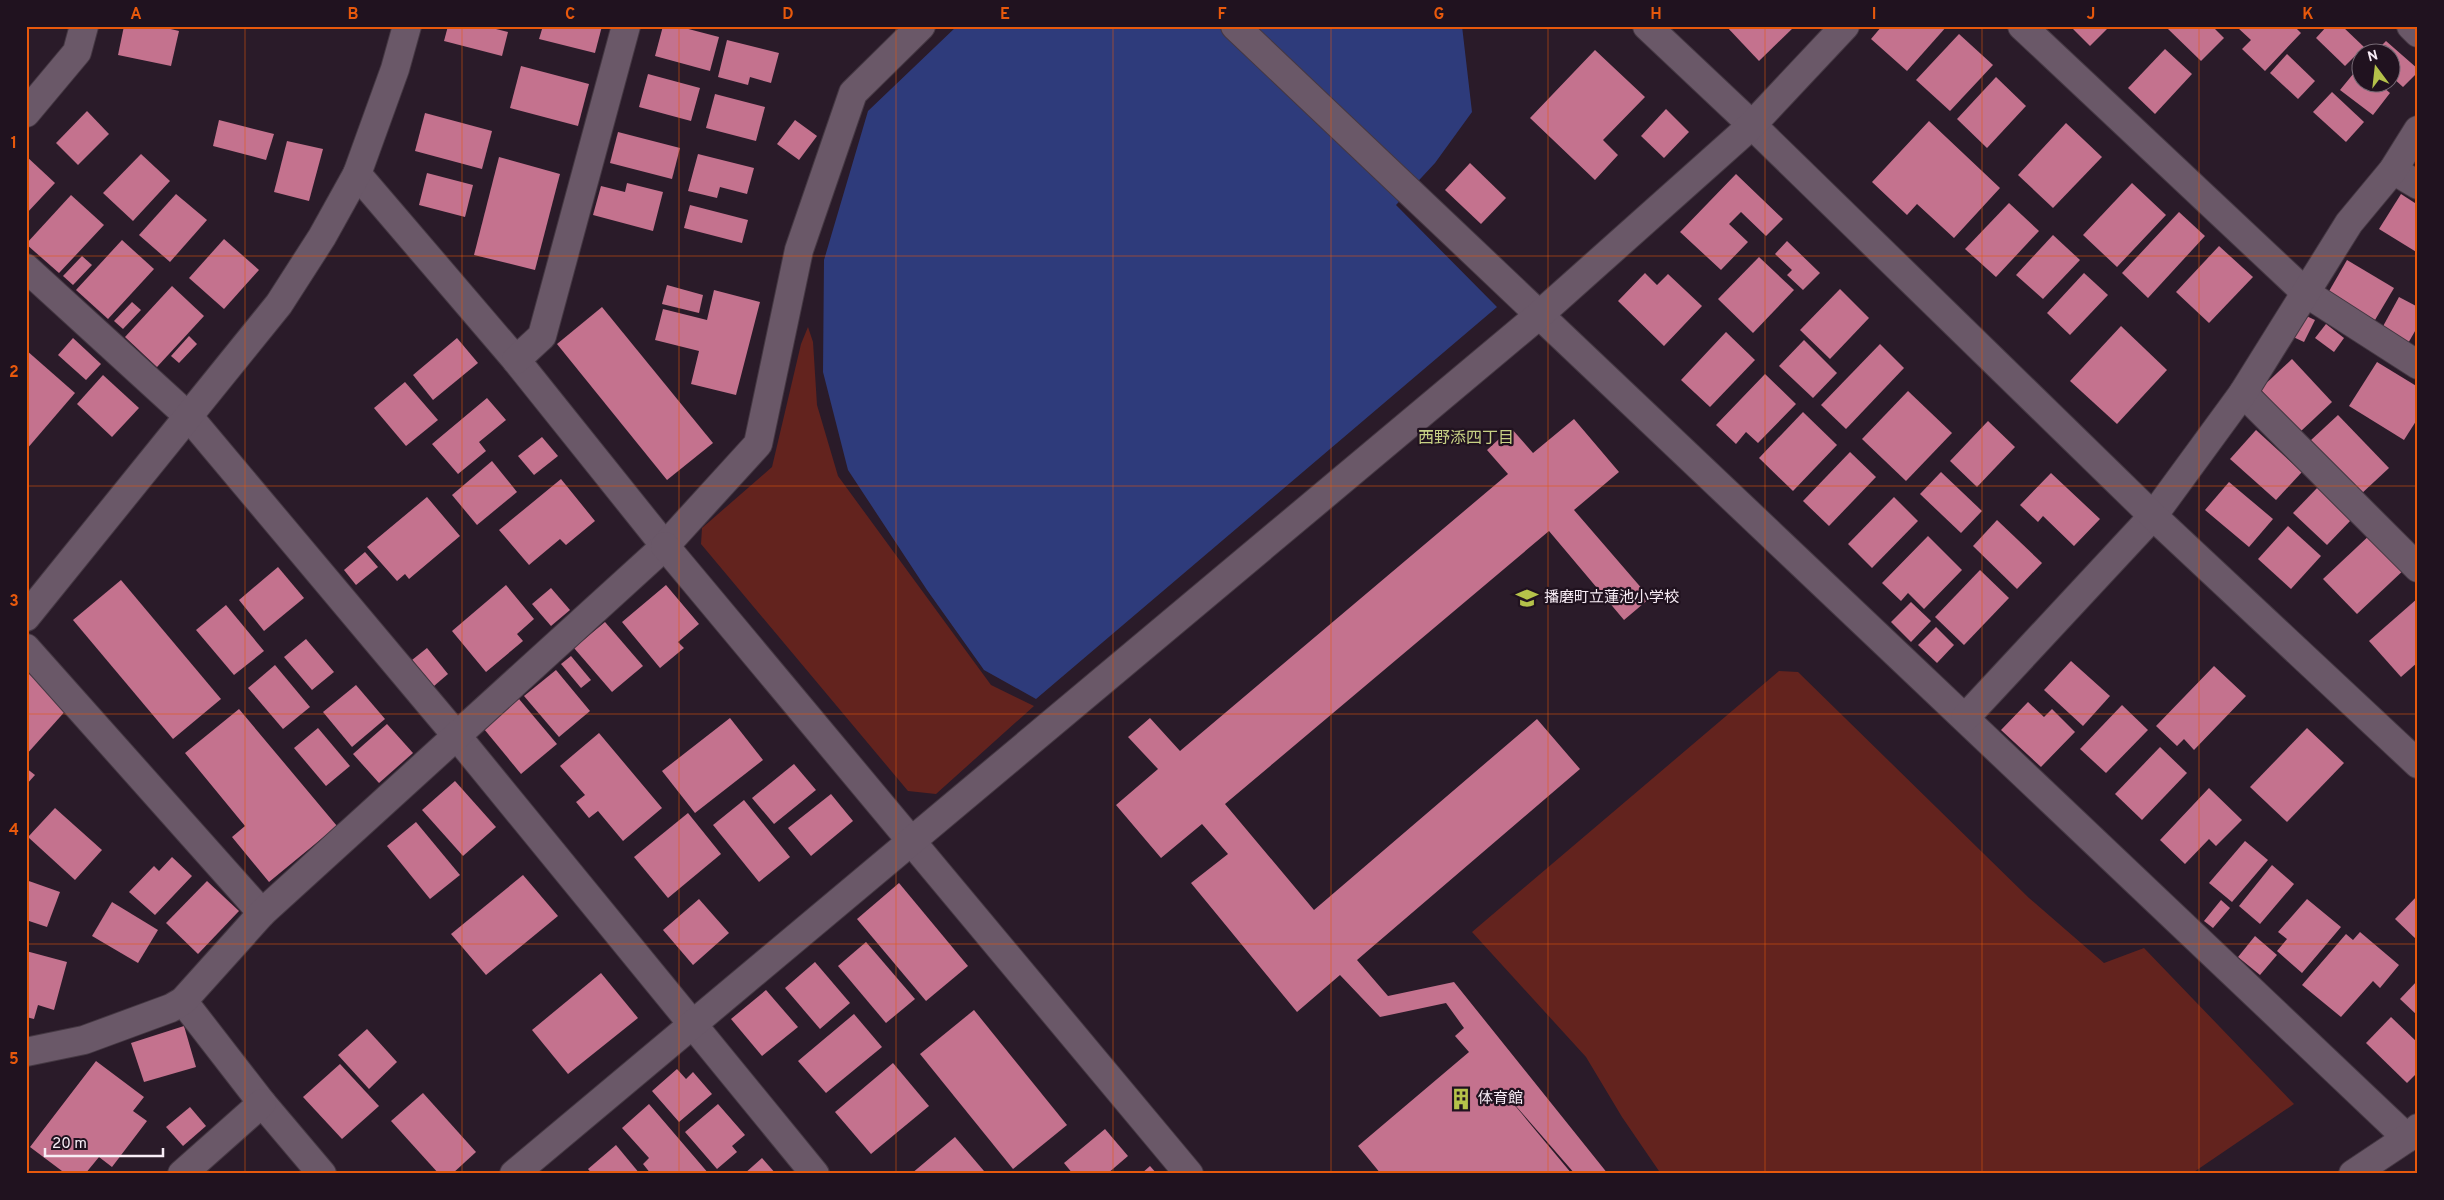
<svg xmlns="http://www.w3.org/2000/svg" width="2444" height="1200" viewBox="0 0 2444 1200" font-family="Overpass,'Noto Sans JP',sans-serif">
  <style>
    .green { fill: #63231e }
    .water { fill: #2e3b7b }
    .building { fill: #c4728e }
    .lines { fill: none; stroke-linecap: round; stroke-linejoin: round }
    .minor-casing { stroke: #453843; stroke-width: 30 }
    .tertiary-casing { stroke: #453843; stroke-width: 30 }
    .minor { stroke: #6a5868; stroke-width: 28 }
    .tertiary { stroke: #6a5868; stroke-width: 28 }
    .grid { fill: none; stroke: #e8590c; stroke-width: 1; stroke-opacity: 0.55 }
    .labels { text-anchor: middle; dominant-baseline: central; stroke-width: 4.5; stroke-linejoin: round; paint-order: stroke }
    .poi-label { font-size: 15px; fill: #f8edf6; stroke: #20121f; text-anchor: start }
    .neighbourhood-label { font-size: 16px; fill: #c8d285; stroke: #20121f }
    .neatline { fill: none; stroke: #e8590c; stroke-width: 2 }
    .grid-label { font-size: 16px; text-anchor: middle; font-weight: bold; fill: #e8590c }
  </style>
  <rect width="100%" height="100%" fill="#2a1b29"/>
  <!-- green -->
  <g class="green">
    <path d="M808,327L813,342L817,405L838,476L991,685L1034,706L936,794L908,791L701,544L702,528L772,467L801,344Z"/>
    <path d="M1779,671L1798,672L2029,898L2104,963L2144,948L2294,1104L2191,1174H1661L1622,1117L1586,1057L1472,932Z"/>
  </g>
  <!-- water -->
  <path class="water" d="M957,26H1462L1472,112L1435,163L1396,205L1497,307L1036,699L984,670L927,590L848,470L823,372L824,260L868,111Z"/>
  <!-- building -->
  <g class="building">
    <path d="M124,26H158L179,31L171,66L118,55Z"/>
    <path d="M448,26H484L508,32L502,56L444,41Z"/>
    <path d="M543,26H602L595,53L539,39Z"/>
    <path d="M663,26H677L719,37L710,71L655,56Z"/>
    <path d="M1726,26H1795L1759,61Z"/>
    <path d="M1882,26H1947L1907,71L1871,39Z"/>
    <path d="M2070,26H2110L2090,46Z"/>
    <path d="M2171,26H2212L2224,38L2201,61L2168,29Z"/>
    <path d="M2239,26H2294L2301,33L2265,71L2242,49L2251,40L2238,28Z"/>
    <path d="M2327,26H2342L2364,47L2345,66L2316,38Z"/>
    <path d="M1959,34L1993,65L1950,111L1916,80Z"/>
    <path d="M727,40L779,53L771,83L750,77L748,85L718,77Z"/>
    <path d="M2386,41L2418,69V72L2403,87L2392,77V52H2375Z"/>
    <path d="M2165,49L2192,74L2155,114L2128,88Z"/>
    <path d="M1595,50L1645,97L1603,140L1618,155L1595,180L1530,118Z"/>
    <path d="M2287,54L2315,81L2298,99L2270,73Z"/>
    <path d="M521,66L589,84L578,126L510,108Z"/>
    <path d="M2358,68L2362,70V82H2377L2390,93L2373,115L2340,90Z"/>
    <path d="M648,74L700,88L691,121L639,107Z"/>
    <path d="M1996,77L2026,106L1987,148L1957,119Z"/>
    <path d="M2332,92L2364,122L2346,142L2313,112Z"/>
    <path d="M715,94L765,107L756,141L706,128Z"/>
    <path d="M1666,109L1689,132L1664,158L1641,136Z"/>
    <path d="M87,111L109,134L78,165L56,143Z"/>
    <path d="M425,113L492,131L482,169L415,151Z"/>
    <path d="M219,120L274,134L266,160L213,146Z"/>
    <path d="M795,120L817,136L799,160L777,144Z"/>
    <path d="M1929,121L2000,188L1954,238L1917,204L1907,215L1872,182Z"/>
    <path d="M2066,123L2102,157L2053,208L2018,175Z"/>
    <path d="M618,132L680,148L672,179L610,163Z"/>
    <path d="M287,141L323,149L309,201L274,192Z"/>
    <path d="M141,154L170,181L133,221L103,193Z"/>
    <path d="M698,154L754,168L747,194L720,187L717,198L688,191Z"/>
    <path d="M26,156L55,183L26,214Z"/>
    <path d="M499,157L560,174L535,270L474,255Z"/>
    <path d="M1470,163L1506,198L1481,224L1445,190Z"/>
    <path d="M427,173L473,185L465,217L419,205Z"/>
    <path d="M1736,174L1783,219L1766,236L1741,212L1729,224L1748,242L1721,270L1680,232Z"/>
    <path d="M627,183L663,192L653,231L593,215L601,186L625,192Z"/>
    <path d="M2132,183L2166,215L2117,267L2083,235Z"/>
    <path d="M176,194L207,220L170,262L139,235Z"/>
    <path d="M2401,194L2418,205V253L2379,229Z"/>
    <path d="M71,195L104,225L59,273L26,244Z"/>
    <path d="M2009,203L2039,231L1996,277L1965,249Z"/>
    <path d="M690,205L748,220L742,243L684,228Z"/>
    <path d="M2179,212L2205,236L2148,298L2122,273Z"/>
    <path d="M2053,235L2080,260L2043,299L2016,275Z"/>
    <path d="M224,239L259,270L224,309L189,278Z"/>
    <path d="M122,240L154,269L108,319L76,290Z"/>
    <path d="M1787,241L1820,273L1803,290L1787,275L1792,270L1775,254Z"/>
    <path d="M2219,246L2253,277L2209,323L2176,292Z"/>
    <path d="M82,256L92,265L73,285L63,276Z"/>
    <path d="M1759,257L1794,290L1753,333L1718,299Z"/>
    <path d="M2347,260L2394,288L2375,320L2328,293Z"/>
    <path d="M1645,273L1657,285L1668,274L1702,306L1664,346L1618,301Z"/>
    <path d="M2084,273L2108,295L2070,335L2047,313Z"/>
    <path d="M667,285L703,295L699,313L662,304Z"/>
    <path d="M172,286L204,316L157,367L125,337Z"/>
    <path d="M1840,289L1869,318L1830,359L1800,330Z"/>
    <path d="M714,290L760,302L736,395L691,384L699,351L655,340L663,309L707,320Z"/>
    <path d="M2399,297L2418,307V326L2407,345L2381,330Z"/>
    <path d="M132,302L141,310L123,329L114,321Z"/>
    <path d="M602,307L713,443L667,480L557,344Z"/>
    <path d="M2302,314L2315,320L2304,342L2291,336Z"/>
    <path d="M2326,324L2344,338L2334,352L2315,338Z"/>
    <path d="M2121,326L2167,370L2117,424L2070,381Z"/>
    <path d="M1726,332L1755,360L1710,407L1681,380Z"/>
    <path d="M189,336L197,344L179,363L171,356Z"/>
    <path d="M73,338L101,364L86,380L58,355Z"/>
    <path d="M457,338L478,363L433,400L413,375Z"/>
    <path d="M1804,340L1837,373L1813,398L1779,366Z"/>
    <path d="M1880,344L1904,368L1846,429L1821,405Z"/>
    <path d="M26,350L75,393L26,450Z"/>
    <path d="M2292,359L2332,402L2300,432L2260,389Z"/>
    <path d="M2377,362L2418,387V418L2404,440L2349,406Z"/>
    <path d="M1765,374L1796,404L1758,443L1746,432L1736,444L1716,425Z"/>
    <path d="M103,375L139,408L112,437L77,404Z"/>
    <path d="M405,382L438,420L406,446L374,408Z"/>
    <path d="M1908,391L1952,433L1906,481L1862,439Z"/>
    <path d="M487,398L506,420L479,442L486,451L458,474L432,444Z"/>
    <path d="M1803,412L1837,445L1793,491L1759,458Z"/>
    <path d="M2338,415L2389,468L2360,495L2310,441Z"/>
    <path d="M1574,419L1619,472L1574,510L1650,598L1624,620L1549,531L1225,804L1314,910L1537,719L1580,769L1357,960L1388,996L1454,982L1608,1174H1575L1502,1090L1572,1174H1381L1358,1146L1469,1052L1455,1036L1464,1028L1446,1003L1380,1017L1340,975L1297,1012L1191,883L1228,854L1202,824L1161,858L1116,805L1158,769L1128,737L1150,718L1180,751L1508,474L1487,450L1511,428L1533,453Z"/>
    <path d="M1988,421L2015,447L1977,487L1950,461Z"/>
    <path d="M2256,430L2302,472L2276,500L2230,459Z"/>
    <path d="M542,437L558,456L534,475L518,456Z"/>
    <path d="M1850,452L1876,477L1829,526L1803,501Z"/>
    <path d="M492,461L517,492L477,525L452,495Z"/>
    <path d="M1941,472L1982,511L1961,533L1920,494Z"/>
    <path d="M2051,473L2100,519L2074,546L2043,516L2038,522L2020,505Z"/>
    <path d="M561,479L595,521L566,545L560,539L529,565L499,530Z"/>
    <path d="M2229,482L2273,519L2249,547L2205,510Z"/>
    <path d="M2319,486L2353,518L2327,545L2293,513Z"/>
    <path d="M427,497L460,536L409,579L405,574L397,581L367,547Z"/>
    <path d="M1894,497L1918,521L1872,568L1848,544Z"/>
    <path d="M1997,520L2042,563L2017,589L1973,546Z"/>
    <path d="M2288,526L2321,556L2291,589L2258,559Z"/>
    <path d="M2373,532L2407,567L2357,614L2323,579Z"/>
    <path d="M1928,536L1962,570L1924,609L1908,593L1901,601L1882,583Z"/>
    <path d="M365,552L378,567L356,585L344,570Z"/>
    <path d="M278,567L304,598L264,631L239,600Z"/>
    <path d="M1980,570L2009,598L1964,645L1935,617Z"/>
    <path d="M121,580L221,699L173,739L73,620Z"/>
    <path d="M506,585L534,619L517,634L523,641L486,672L452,631Z"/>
    <path d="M666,585L699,624L678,642L684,648L660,668L622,622Z"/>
    <path d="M551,588L570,610L551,626L532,604Z"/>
    <path d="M2418,598V662L2401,677L2369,641Z"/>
    <path d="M1911,602L1931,621L1911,642L1891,622Z"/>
    <path d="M226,605L264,651L234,675L196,630Z"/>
    <path d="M605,622L643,666L612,692L574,648Z"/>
    <path d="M1936,627L1954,645L1937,663L1918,645Z"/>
    <path d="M306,639L334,672L312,690L284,657Z"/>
    <path d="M427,648L448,674L434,686L412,660Z"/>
    <path d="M571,656L591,680L581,688L561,664Z"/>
    <path d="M2071,661L2110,696L2083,726L2044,690Z"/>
    <path d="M275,665L310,707L283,729L248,688Z"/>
    <path d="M2214,666L2246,696L2194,750L2184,739L2177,746L2156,726Z"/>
    <path d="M556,670L590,711L559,737L524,696Z"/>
    <path d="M26,671L68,708L26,755Z"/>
    <path d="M356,685L385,719L352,747L323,712Z"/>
    <path d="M519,699L557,744L521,774L484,729Z"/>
    <path d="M2028,702L2044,717L2052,709L2075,732L2041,767L2001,730Z"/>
    <path d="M2122,705L2148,730L2106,773L2080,749Z"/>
    <path d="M239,709L337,826L269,882L232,837L245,826L185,753Z"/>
    <path d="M730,718L763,760L695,813L662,771Z"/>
    <path d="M387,724L413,753L379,783L353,754Z"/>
    <path d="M318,728L350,766L326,786L294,748Z"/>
    <path d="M2307,728L2344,763L2287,822L2250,787Z"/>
    <path d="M599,733L662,808L623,841L598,811L589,818L576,802L585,795L560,766Z"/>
    <path d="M2160,747L2187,773L2142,820L2115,794Z"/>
    <path d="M794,764L816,790L774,824L752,798Z"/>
    <path d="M26,768L35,775L26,785Z"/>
    <path d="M455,781L496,827L463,856L422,810Z"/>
    <path d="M2209,788L2242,820L2216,846L2209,839L2185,864L2160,840Z"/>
    <path d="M831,794L853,821L811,856L788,828Z"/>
    <path d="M744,800L790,857L759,882L713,825Z"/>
    <path d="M55,808L102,850L75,880L28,837Z"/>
    <path d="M688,813L721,854L668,898L634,857Z"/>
    <path d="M416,822L460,875L430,899L387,846Z"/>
    <path d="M2245,841L2268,860L2232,902L2209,883Z"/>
    <path d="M172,857L192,876L155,915L129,892L154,866L159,871Z"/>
    <path d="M2272,865L2294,884L2260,924L2239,906Z"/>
    <path d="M523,875L558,916L486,975L451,934Z"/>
    <path d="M26,880L60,892L47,927L26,920Z"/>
    <path d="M207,881L239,911L198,954L166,923Z"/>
    <path d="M899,883L968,966L926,1001L857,919Z"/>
    <path d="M2418,895V941L2395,919Z"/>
    <path d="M699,899L729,933L693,965L663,930Z"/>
    <path d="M2307,899L2341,927L2302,973L2277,951L2287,939L2278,932Z"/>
    <path d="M2221,900L2230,908L2213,928L2204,921Z"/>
    <path d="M112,902L158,930L138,963L92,936Z"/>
    <path d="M2360,932L2399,965L2380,988L2373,981L2341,1017L2302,985L2346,934L2353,940Z"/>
    <path d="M2255,936L2277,955L2260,975L2238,957Z"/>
    <path d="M866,942L915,999L886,1023L838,966Z"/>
    <path d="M26,951L67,962L54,1010L38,1005L34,1019L26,1017Z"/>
    <path d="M815,962L850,1003L820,1029L785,988Z"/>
    <path d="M601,973L638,1018L568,1074L532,1030Z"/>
    <path d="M2418,980V1016L2400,999Z"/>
    <path d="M766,990L798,1027L762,1056L731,1019Z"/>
    <path d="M974,1010L1067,1125L1013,1169L920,1054Z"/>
    <path d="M854,1014L882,1047L826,1093L798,1061Z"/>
    <path d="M2391,1017L2418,1043V1072L2407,1083L2366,1043Z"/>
    <path d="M184,1026L196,1067L144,1082L131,1043Z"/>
    <path d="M367,1029L397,1062L369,1089L338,1055Z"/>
    <path d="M96,1061L144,1097L133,1111L147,1121L112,1167L99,1157L85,1174H66L30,1147Z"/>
    <path d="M893,1063L929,1106L871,1154L835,1112Z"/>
    <path d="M340,1064L379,1106L342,1139L303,1097Z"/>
    <path d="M677,1069L686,1079L693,1072L712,1094L679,1122L652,1091Z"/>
    <path d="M423,1093L476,1152L452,1174H439L391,1121Z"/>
    <path d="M649,1104L709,1174H651L643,1164L649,1158L622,1128Z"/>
    <path d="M718,1104L745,1135L732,1146L737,1152L717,1169L685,1132Z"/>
    <path d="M190,1107L206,1126L183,1146L166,1127Z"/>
    <path d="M1105,1129L1128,1156L1107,1174H1073L1064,1163Z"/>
    <path d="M955,1137L984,1171L981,1174H911Z"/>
    <path d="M616,1145L640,1174H592L588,1169Z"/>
    <path d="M762,1158L776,1174H744Z"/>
    <path d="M1150,1166L1157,1174H1141Z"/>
  </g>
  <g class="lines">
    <!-- minor casing -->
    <g class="minor-casing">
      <g id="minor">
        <path d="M1235,26L2407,1138"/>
        <path d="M2022,26L2306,293L2418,365"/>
        <path d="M2411,26L2418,33"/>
        <path d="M26,113L77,52L84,26"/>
        <path d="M2393,170L2418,185"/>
        <path d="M357,174L516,360L665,546"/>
        <path d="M26,268L189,417L456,735L815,1174"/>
        <path d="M516,360L542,336L626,26"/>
        <path d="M2243,393L2418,568"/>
        <path d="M26,648L262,913"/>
        <path d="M1965,718L2153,516L2243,393L2349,223L2393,170L2418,130"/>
        <path d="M183,1001L262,1103L322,1174"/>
        <path d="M26,1052L84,1040L171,1008L183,1001L262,913L665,546L758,444L799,250L853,93L921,26"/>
        <path d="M182,1174L262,1103"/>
      </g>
    </g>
    <!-- tertiary casing -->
    <g class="tertiary-casing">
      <g id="tertiary">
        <path d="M1647,26L1752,125L2153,516L2418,764"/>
        <path d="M665,546L1189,1174"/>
        <path d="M26,617L279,304L322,237L357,174L395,69L407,26"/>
        <path d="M514,1174L1538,316L1752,125L1845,26"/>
        <path d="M2353,1174L2407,1138L2418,1128"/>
      </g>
    </g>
    <!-- minor -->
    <use href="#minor" class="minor"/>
    <!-- tertiary -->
    <use href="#tertiary" class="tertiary"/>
  </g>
  <!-- grid -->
  <path class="grid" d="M245,26V1174M462,26V1174M679,26V1174M896,26V1174M1113,26V1174M1331,26V1174M1548,26V1174M1765,26V1174M1982,26V1174M2199,26V1174M26,256H2418M26,486H2418M26,714H2418M26,944H2418"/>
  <!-- icons -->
  <defs>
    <g id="school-bare" transform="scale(1.725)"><path d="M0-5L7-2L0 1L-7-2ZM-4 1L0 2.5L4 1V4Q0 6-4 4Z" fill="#b5c24a" stroke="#20121f" stroke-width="2.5" paint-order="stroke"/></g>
    <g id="building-bare" transform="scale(1.725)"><path d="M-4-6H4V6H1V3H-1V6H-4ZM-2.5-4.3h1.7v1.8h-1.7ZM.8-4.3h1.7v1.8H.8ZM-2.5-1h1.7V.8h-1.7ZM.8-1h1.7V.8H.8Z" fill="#b5c24a" stroke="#20121f" stroke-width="2.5" paint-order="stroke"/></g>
  </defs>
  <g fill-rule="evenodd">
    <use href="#school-bare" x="1527" y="598"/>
    <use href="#building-bare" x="1461" y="1099"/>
  </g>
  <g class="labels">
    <!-- poi labels -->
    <g class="poi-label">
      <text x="1544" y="598">播磨町立蓮池小学校</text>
      <text x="1478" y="1099">体育館</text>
    </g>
    <!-- neighbourhood labels -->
    <g class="neighbourhood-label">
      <text x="1466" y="439">西野添四丁目</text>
    </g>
  </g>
  <!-- border -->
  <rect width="2444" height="1200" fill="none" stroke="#20121f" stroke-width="55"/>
  <!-- north arrow -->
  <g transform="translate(2376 68) rotate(345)"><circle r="24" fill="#20121f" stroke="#766a75"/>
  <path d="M0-4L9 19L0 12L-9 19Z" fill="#b5c24a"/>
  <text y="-8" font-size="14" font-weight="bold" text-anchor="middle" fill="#f8edf6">N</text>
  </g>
  <!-- scale -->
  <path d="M45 1148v8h118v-8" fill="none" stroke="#f8edf6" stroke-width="2.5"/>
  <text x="52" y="1148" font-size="15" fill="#f8edf6" stroke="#20121f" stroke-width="4" paint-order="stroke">20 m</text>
  <rect x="28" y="28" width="2388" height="1144" class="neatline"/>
  <g class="grid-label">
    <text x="136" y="19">A</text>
    <text x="353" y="19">B</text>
    <text x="570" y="19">C</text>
    <text x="788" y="19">D</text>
    <text x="1005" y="19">E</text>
    <text x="1222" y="19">F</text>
    <text x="1439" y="19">G</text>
    <text x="1656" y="19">H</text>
    <text x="1874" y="19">I</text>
    <text x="2091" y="19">J</text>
    <text x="2308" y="19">K</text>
    <text x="14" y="148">1</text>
    <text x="14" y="377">2</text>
    <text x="14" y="606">3</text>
    <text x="14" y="835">4</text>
    <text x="14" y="1064">5</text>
  </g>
</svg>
